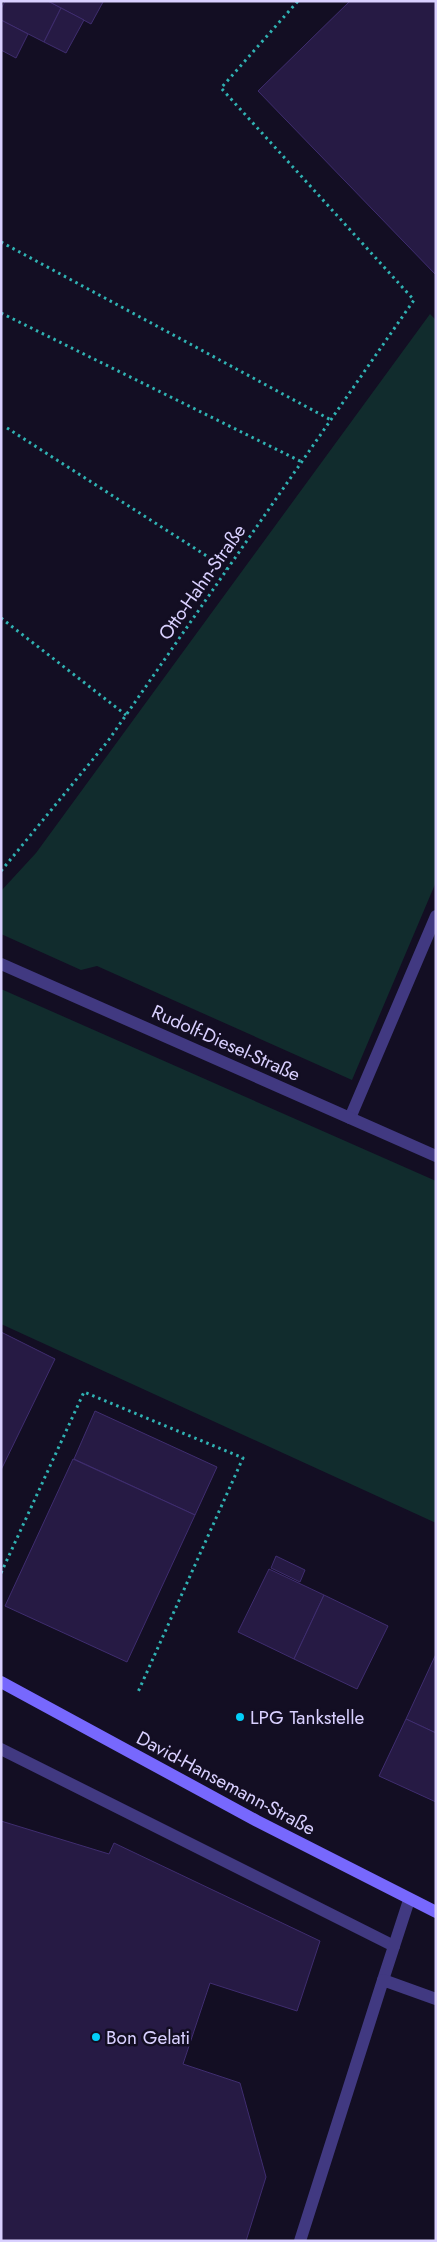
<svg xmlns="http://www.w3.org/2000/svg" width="437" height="2242" viewBox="0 0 437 2242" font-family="Jost,sans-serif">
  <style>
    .green { fill: #112c2d }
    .building { fill: #261a44; stroke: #3f2d6f }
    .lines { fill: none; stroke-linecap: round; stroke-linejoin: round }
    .path { stroke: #30b2b3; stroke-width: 3; stroke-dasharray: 2.5 4; stroke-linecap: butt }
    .lane { stroke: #413981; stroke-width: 12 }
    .street { stroke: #413981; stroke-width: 12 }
    .secondary { stroke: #7768fd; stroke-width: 12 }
    .poi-dot { fill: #03cef8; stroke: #130e23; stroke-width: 2 }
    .labels { text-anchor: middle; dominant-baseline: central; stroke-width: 5; stroke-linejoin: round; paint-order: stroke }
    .street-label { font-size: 19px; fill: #d9d0ff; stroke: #130e23 }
    .poi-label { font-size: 19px; fill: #d9d0ff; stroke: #130e23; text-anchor: start }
  </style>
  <rect width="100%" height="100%" fill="#130e23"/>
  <!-- green -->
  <g class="green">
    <path d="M430,314L436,320V882L352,1080L97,966L81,970L1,934V891L36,853Z"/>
    <path d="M1,989L436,1181V1523L1,1324Z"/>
  </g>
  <!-- building -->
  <g class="building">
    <path d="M5,1H48L61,8L44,42L1,20V9Z"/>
    <path d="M48,1H102L103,2L91,24Z"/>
    <path d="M350,1H436V275L258,91Z"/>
    <path d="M61,8L84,20L66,53L44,42Z"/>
    <path d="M1,20L28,34L16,58L1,50Z"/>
    <path d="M1,1332L55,1359L1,1470Z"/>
    <path d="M95,1411L217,1467L195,1515L74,1459Z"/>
    <path d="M73,1459L195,1515L127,1662L5,1606Z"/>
    <path d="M276,1556L305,1570L300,1582L271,1568Z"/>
    <path d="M269,1569L324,1595L294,1659L238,1632Z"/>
    <path d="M324,1595L388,1626L357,1689L294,1659Z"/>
    <path d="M436,1654V1733L406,1719Z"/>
    <path d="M406,1719L436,1733V1802L379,1776Z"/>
    <path d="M1,1821L109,1854L114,1843L320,1941L297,2011L210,1983L183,2064L240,2083L266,2177L246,2241H1Z"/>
  </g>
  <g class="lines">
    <!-- path -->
    <g class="path">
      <path d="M1,242L331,420"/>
      <path d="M1,313L302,462"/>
      <path d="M7,428L227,569"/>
      <path d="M1,618L126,715"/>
      <path d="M1,871L108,741L414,300L221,88L298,1"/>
      <path d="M1,1573L84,1392L243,1458L138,1692"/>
    </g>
    <!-- lane -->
    <g class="lane">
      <path d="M350,1118L436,916"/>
      <path d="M1,1749L394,1946"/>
      <path d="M383,1980L409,1900"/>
      <path d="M300,2241L383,1980L436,1999"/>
    </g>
    <!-- street -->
    <path class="street" d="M1,964L436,1156"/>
    <!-- secondary -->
    <path class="secondary" d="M1,1682L257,1821L436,1912"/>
  </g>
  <!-- markers -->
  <g class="poi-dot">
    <circle cx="240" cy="1717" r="5"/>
    <circle cx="96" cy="2037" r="5"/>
  </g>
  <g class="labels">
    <!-- street labels -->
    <g class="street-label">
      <text transform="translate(202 582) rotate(-55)">Otto-Hahn-Straße</text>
      <text transform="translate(226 1043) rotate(24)">Rudolf-Diesel-Straße</text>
      <text transform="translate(226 1783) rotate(28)">David-Hansemann-Straße</text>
    </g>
    <!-- poi labels -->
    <g class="poi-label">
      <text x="250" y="1717">LPG Tankstelle</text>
      <text x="106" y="2037">Bon Gelati</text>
    </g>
  </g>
  <!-- border -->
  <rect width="437" height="2242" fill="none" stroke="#d9d0ff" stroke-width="5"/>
</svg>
